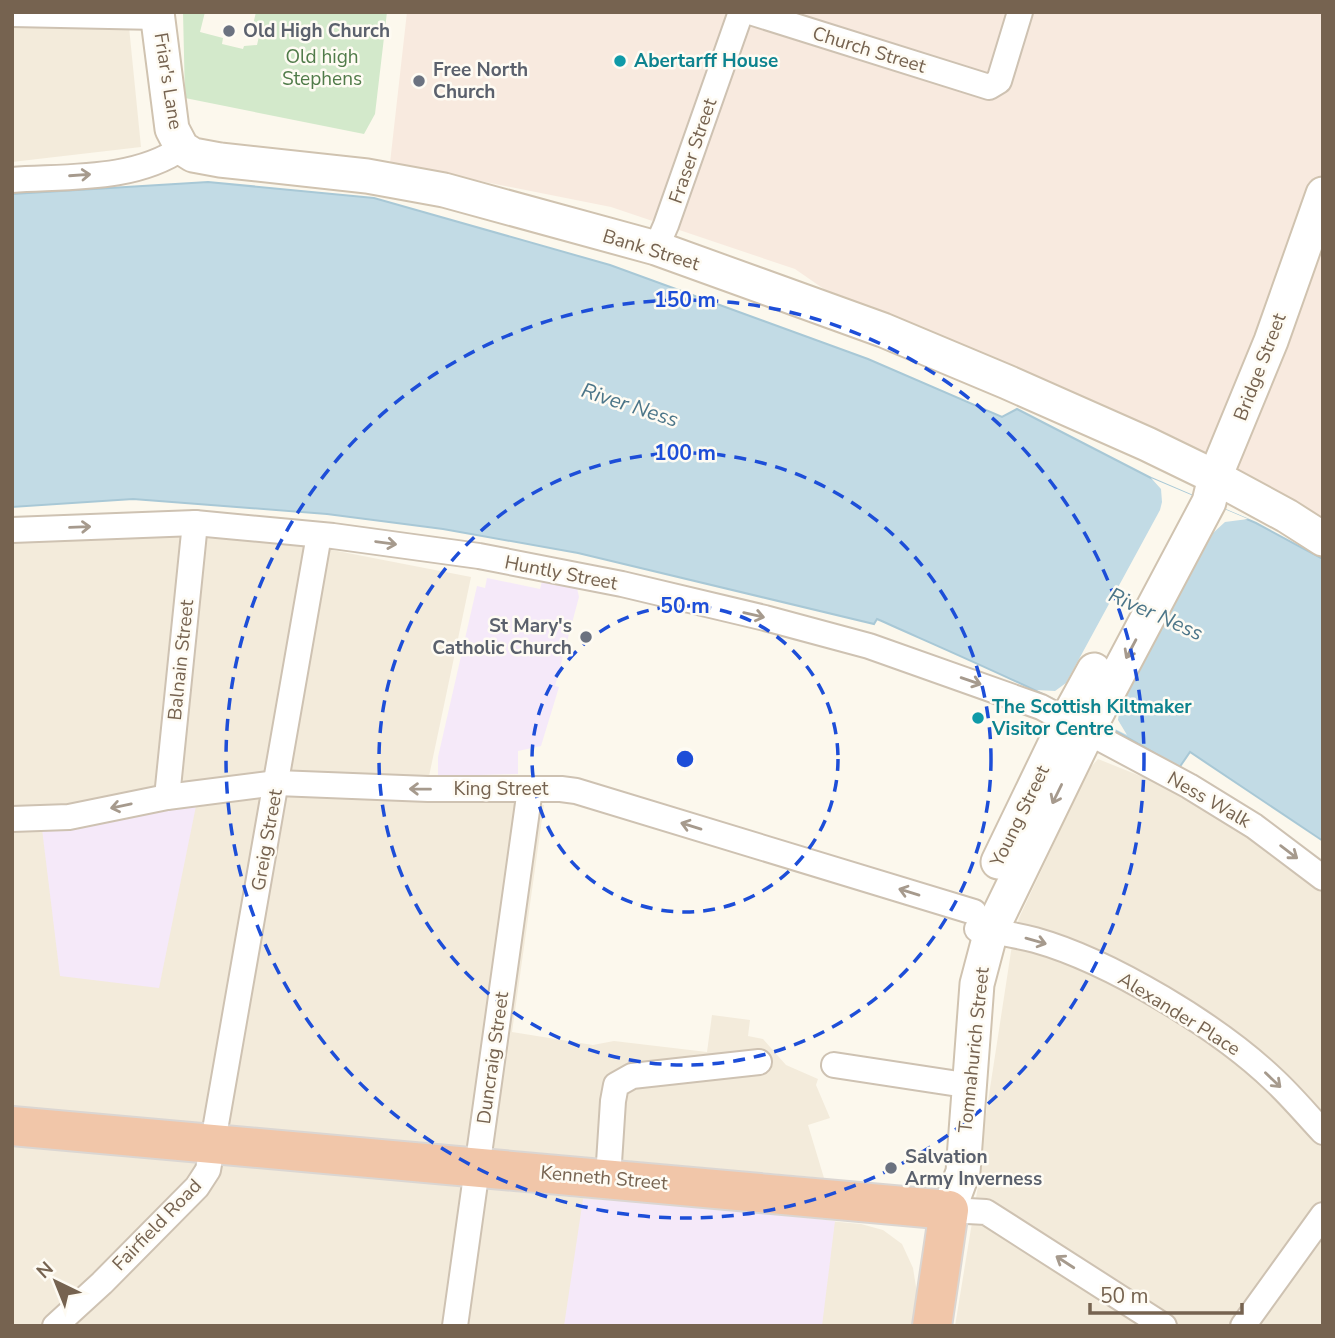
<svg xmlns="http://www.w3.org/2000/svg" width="1335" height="1338" viewBox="0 0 1335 1338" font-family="'Nunito Sans',sans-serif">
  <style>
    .residential { fill: #f3ebdb }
    .commercial { fill: #f8eadf }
    .education { fill: #f5e9f9 }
    .green { fill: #d3e9cb }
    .water { fill: #c2dbe5; stroke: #a8c8d6; stroke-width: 2 }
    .pier { fill: #fcf8ed }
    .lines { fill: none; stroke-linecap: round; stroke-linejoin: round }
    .street-casing { stroke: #cec2b2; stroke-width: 28 }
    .secondary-casing { stroke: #d0c3b0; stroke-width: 37 }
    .highway-casing { stroke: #dbd6d2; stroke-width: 42 }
    .street { stroke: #fff; stroke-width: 24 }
    .secondary { stroke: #fff; stroke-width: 33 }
    .highway { stroke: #f1c6a9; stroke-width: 38 }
    .oneway { stroke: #a69a8d }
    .ring { fill: none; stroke: #1d4ed8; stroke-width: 3.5; stroke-dasharray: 12 9 }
    .worship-dot { fill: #6b7280; stroke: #fefbf3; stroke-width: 2.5 }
    .culture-dot { fill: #0f9aa8; stroke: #fefbf3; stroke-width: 2.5 }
    .labels { text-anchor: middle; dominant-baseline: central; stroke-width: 5; stroke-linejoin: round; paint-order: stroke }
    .worship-label { font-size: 19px; font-weight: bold; fill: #5b616d; stroke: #fefbf3; text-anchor: start }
    .street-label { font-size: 19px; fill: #766350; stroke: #fefbf3 }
    .park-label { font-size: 19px; fill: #507b49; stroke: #fefbf3 }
    .culture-label { font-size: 19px; font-weight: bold; fill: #0d838f; stroke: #fefbf3; text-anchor: start }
    .water-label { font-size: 21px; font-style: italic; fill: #4b7588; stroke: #fefbf3 }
    .centre { fill: #1d4ed8; stroke: #fefbf3; stroke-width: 3.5 }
    .ring-label { font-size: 21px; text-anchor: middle; font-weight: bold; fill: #1d4ed8; stroke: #fefbf3; stroke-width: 5; stroke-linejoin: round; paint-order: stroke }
  </style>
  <rect width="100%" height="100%" fill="#fcf8ed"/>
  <!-- residential -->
  <g class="residential">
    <path d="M12,25L129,27L141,147L12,162Z"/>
    <path d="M128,534L296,543L471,577L424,800H512L544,805L512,1032L593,1045L614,1041L707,1052L712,1015L750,1020L748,1036L763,1039L786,1065L818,1079L816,1085L830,1118L808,1125L824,1178L12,1106V540Z"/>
    <path d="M1098,759L1285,834L1323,863V1326H955L978,1186L977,1173L1012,945L1019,918L1089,769Z"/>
    <path d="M12,1145L861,1224L883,1230L902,1244L913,1268L917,1293L914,1326H12Z"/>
  </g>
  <!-- commercial -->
  <path class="commercial" d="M407,12H1323V536L883,330L795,269L611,207L390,163Z"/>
  <!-- education -->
  <g class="education">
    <path d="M487,578L540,589L542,581L577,588L579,597L555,686L559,687L541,746L518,751V774L438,776V757L477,586L485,588Z"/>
    <path d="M196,806L159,988L60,976L42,829Z"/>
    <path d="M583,1199L658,1202L835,1221L822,1326H564Z"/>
  </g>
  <!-- green -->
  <path class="green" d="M183,12H205L200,32L223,38L222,44L243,49L244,46L257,45L260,32L252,29L256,12H387L375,114L364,134L185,98Z"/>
  <!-- water -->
  <path class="water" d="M208,182L374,198L610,265L868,359L1002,417L1017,409L1151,478L1256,523L1323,559V841L1190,752L1179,768C1083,708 980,665 877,619L874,624L578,553L443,529L327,514L133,499L12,507V194Z"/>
  <!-- pier -->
  <path class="pier" d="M1151,478L1248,519L1225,522L1213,533L1120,707L1118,720L1127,735L1037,690L1055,691L1066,683L1160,510L1162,502L1161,489Z"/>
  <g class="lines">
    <!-- street casing -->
    <g class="street-casing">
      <g id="street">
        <path d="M750,12L989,87L999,81L1020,12"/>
        <path d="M12,14L158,17"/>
        <path d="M12,180C68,176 134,181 182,148"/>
        <path d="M656,248L666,225L741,12"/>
        <path d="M12,530L195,523L333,536L479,556L622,584L765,618L869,646L1041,707L1189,786L1254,826L1323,878"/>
        <path d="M167,797L195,523"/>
        <path d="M12,819L69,817L167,797L277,783L428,789H561L576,791L974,912"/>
        <path d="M977,929C997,932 1016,935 1035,940C1110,961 1219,1027 1275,1081C1292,1097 1307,1115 1323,1132"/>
        <path d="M834,1065L952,1083"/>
        <path d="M608,1178L613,1101L616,1085L632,1076L759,1062"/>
        <path d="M949,1210L986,1212L1164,1326"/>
        <path d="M55,1326L102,1283L197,1187L208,1170L319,535"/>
        <path d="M455,1326L530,789"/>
        <path d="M1243,1326L1323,1215"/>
      </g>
    </g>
    <!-- secondary casing -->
    <g class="secondary-casing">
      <g id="secondary">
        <path d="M157,12L172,129L182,148L193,155L220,160L367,176L444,190L656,248L883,330L1007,382L1147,444L1215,477L1287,516L1323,539"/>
        <path d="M998,862L1066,721L1094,670"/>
        <path d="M949,1210L963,1172L977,984L991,931L1094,719L1209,502L1215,477L1271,341L1323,194"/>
      </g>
    </g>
    <!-- highway casing -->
    <g class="highway-casing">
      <path id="highway" d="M12,1126L949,1210L932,1326"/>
    </g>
    <!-- street -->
    <use href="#street" class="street"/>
    <!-- secondary -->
    <use href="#secondary" class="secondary"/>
    <!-- highway -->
    <use href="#highway" class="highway"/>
  </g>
  <!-- one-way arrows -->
  <defs><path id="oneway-shaft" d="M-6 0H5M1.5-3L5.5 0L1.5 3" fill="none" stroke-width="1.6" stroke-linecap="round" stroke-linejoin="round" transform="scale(1.75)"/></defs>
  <g class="oneway">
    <use href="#oneway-shaft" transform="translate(80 175) rotate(-4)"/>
    <use href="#oneway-shaft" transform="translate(80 527) rotate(-2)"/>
    <use href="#oneway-shaft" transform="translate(386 543) rotate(8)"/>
    <use href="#oneway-shaft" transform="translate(754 615) rotate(13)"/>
    <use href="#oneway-shaft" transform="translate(1131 649) rotate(118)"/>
    <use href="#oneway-shaft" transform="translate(971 681) rotate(19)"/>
    <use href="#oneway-shaft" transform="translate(420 789) rotate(-179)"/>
    <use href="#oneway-shaft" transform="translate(1057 794) rotate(116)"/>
    <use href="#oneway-shaft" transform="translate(121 806) rotate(168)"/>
    <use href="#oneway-shaft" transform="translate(691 826) rotate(-163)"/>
    <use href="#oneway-shaft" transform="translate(1289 852) rotate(37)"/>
    <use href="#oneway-shaft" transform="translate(909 892) rotate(-163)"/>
    <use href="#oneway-shaft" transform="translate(1036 941) rotate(16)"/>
    <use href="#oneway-shaft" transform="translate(1273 1080) rotate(44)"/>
    <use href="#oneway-shaft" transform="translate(1065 1262) rotate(-147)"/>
  </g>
  <!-- distance rings -->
  <g class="ring">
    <circle cx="685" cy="759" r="153"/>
    <circle cx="685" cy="759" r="306"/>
    <circle cx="685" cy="759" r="459"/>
  </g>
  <!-- markers -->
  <g class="worship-dot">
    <circle cx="229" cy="31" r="7"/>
    <circle cx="419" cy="81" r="7"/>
    <circle cx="586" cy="637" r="7"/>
    <circle cx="891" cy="1168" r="7"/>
  </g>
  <g class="culture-dot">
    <circle cx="620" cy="61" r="7"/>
    <circle cx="978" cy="718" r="7"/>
  </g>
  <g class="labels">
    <!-- worship labels -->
    <g class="worship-label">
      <text x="243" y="31">Old High Church</text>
      <text x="433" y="70">Free North<tspan x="433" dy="22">Church</tspan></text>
      <text x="572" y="626" text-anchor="end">St Mary's<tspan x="572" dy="22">Catholic Church</tspan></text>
      <text x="905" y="1157">Salvation<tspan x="905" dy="22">Army Inverness</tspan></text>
    </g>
    <!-- street labels -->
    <g class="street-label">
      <text transform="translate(869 50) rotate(17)">Church Street</text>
      <text transform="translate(168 81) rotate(81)">Friar's Lane</text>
      <text transform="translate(693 151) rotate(-71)">Fraser Street</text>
      <text transform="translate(651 250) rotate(17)">Bank Street</text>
      <text transform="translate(1260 367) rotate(-69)">Bridge Street</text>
      <text transform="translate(561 573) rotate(11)">Huntly Street</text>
      <text transform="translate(181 660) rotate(-84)">Balnain Street</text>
      <text x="501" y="789">King Street</text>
      <text transform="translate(1209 800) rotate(30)">Ness Walk</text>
      <text transform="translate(1020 816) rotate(-64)">Young Street</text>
      <text transform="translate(267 840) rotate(-80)">Greig Street</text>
      <text transform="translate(1179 1014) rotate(32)">Alexander Place</text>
      <text transform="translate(974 1050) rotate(-84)">Tomnahurich Street</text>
      <text transform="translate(493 1058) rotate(-82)">Duncraig Street</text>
      <text transform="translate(604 1178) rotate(5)">Kenneth Street</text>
      <text transform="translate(157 1225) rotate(-46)">Fairfield Road</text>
    </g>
    <!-- park labels -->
    <g class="park-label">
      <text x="322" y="57">Old high<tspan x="322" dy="22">Stephens</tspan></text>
    </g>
    <!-- culture labels -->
    <g class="culture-label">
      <text x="634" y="61">Abertarff House</text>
      <text x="992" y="707">The Scottish Kiltmaker<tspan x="992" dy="22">Visitor Centre</tspan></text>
    </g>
    <!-- water labels -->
    <g class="water-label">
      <text transform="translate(630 405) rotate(18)">River Ness</text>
      <text transform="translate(1156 614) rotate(24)">River Ness</text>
    </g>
  </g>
  <circle cx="685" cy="759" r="10" class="centre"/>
  <g class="ring-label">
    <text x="685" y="307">150 m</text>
    <text x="685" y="460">100 m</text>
    <text x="685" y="613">50 m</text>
  </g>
  <!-- border -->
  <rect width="1335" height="1338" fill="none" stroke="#766350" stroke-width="28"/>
  <!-- north arrow -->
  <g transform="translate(56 1282) rotate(317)" stroke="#fefbf3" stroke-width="5" paint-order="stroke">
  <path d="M0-5L12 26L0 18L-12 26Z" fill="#766350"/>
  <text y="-10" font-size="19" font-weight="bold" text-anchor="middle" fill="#766350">N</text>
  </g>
  <!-- scale -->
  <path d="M1090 1303v10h152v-10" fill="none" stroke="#766350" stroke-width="3.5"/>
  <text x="1100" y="1303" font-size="21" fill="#766350" stroke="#fefbf3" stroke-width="5" paint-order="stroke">50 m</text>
</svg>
